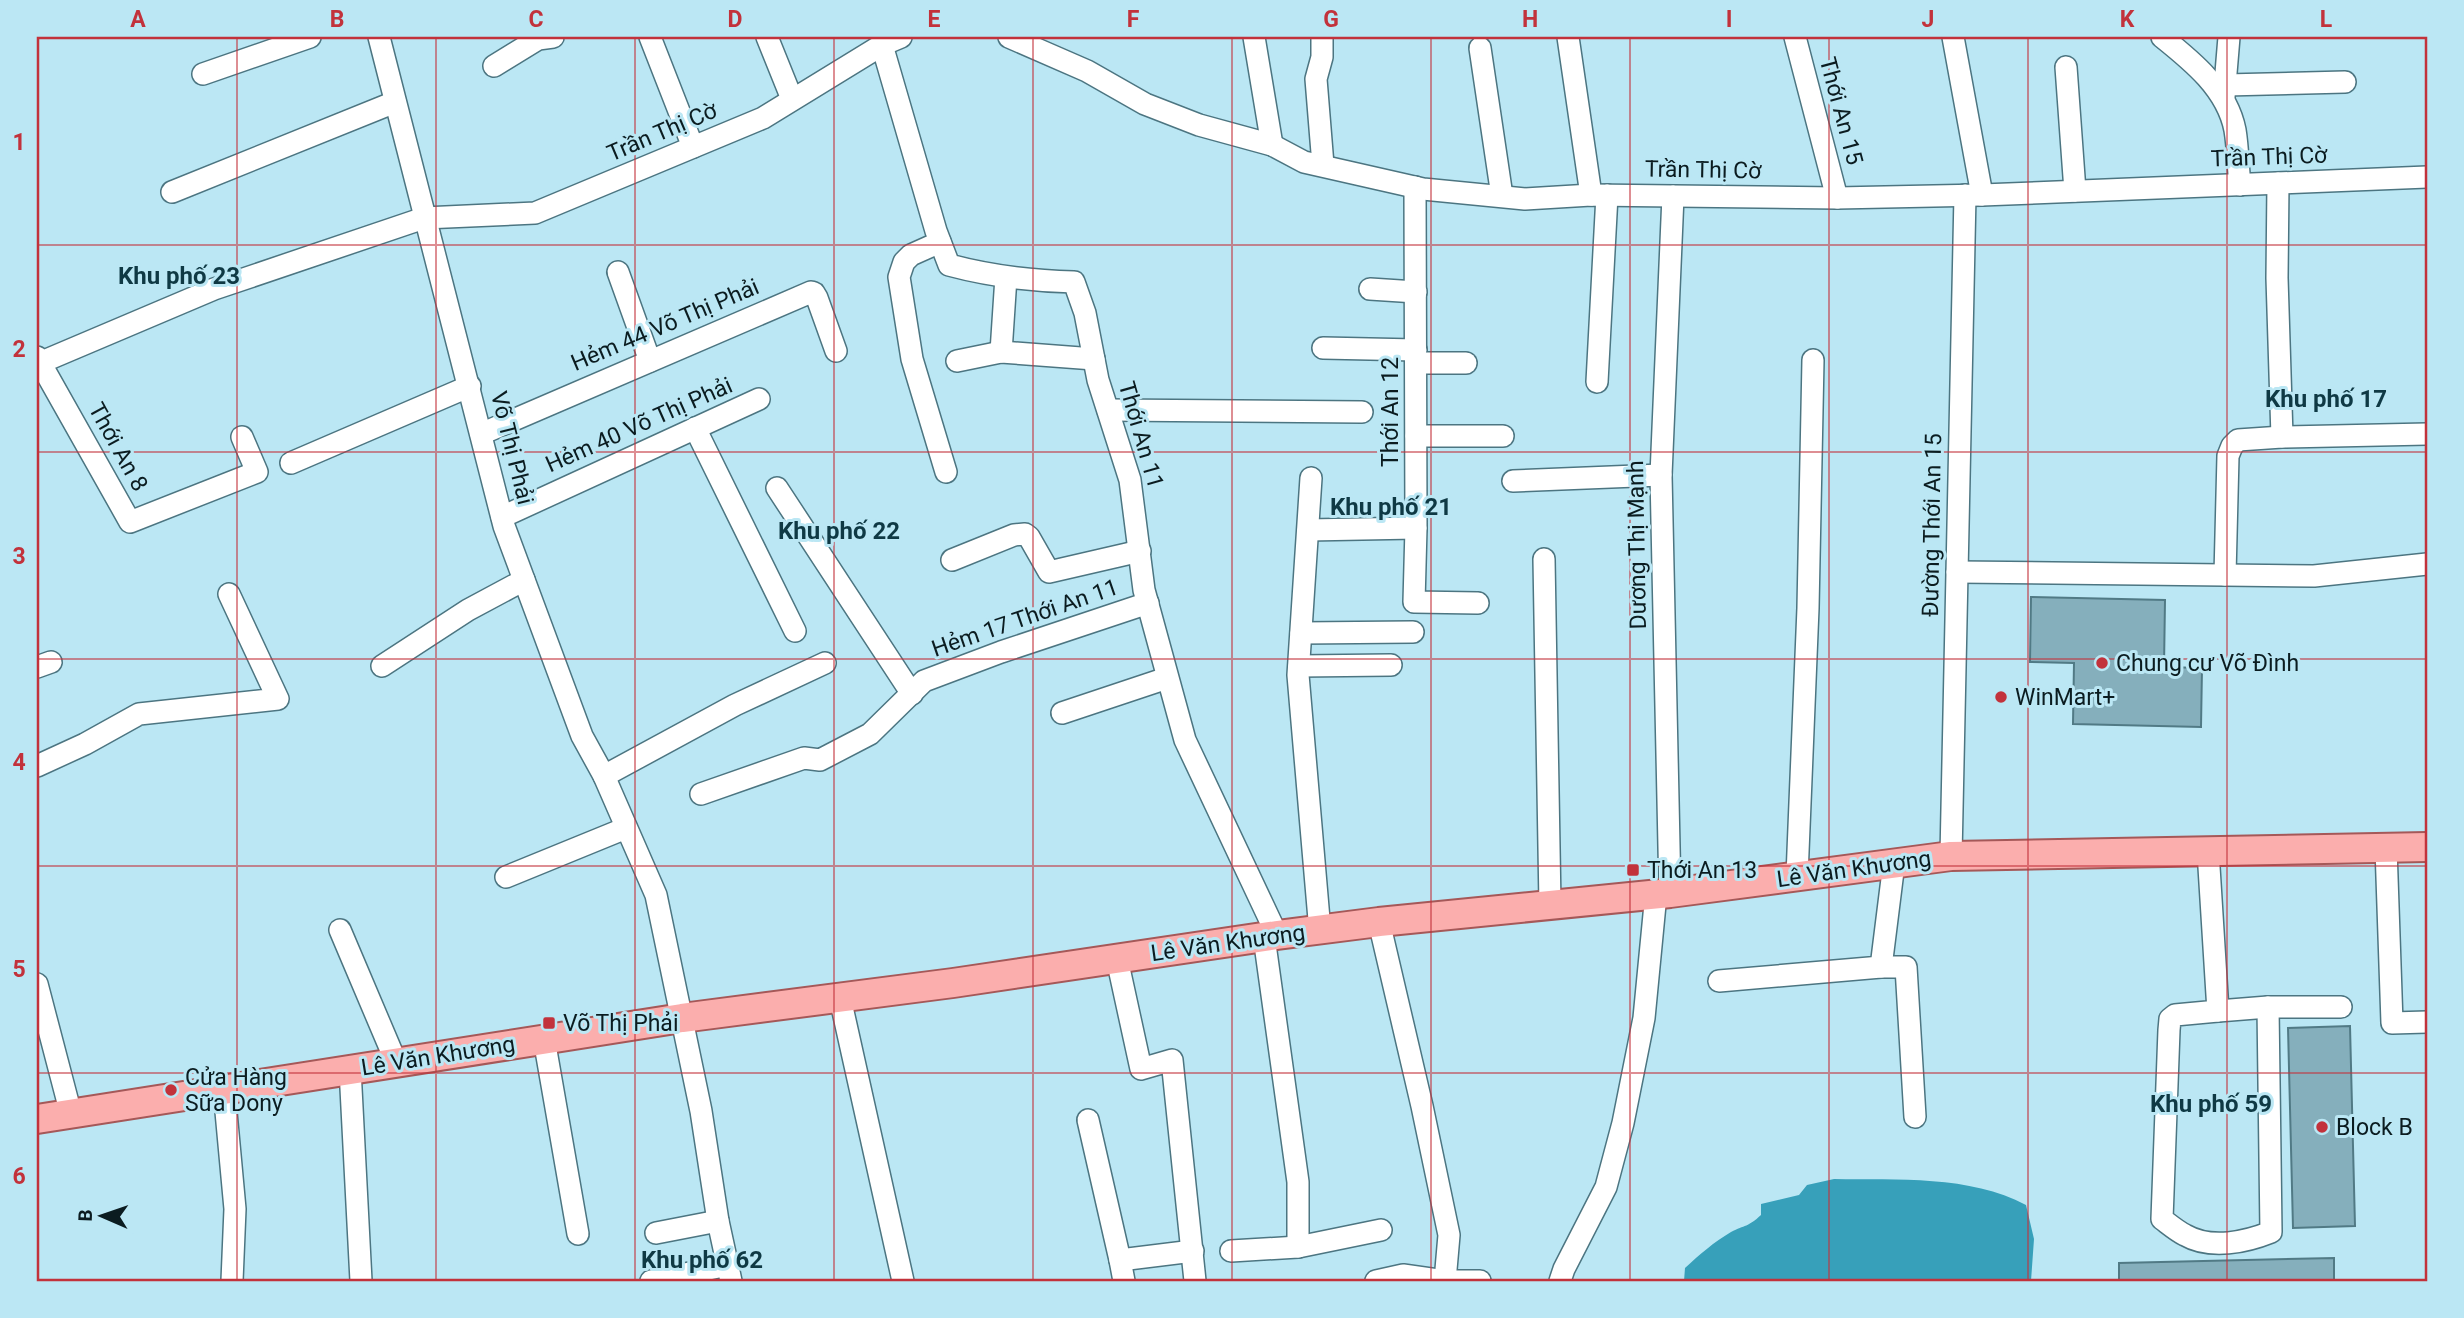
<svg xmlns="http://www.w3.org/2000/svg" width="2464" height="1318" viewBox="0 0 2464 1318" font-family="Roboto,sans-serif">
  <style>
    .water { fill: #37a0ba }
    .building { fill: #85afbc; stroke: #517a85; stroke-width: 2 }
    .lines { fill: none; stroke-linecap: round; stroke-linejoin: round }
    .minor-casing { stroke: #4c7581; stroke-width: 24 }
    .major-casing { stroke: #a55858; stroke-width: 32 }
    .minor { stroke: #fff; stroke-width: 21 }
    .major { stroke: #fbaead; stroke-width: 28 }
    .grid { fill: none; stroke: #c2323b; stroke-width: 2; stroke-opacity: 0.55 }
    .poi-dot { fill: #c2323b; stroke: #bbe7f4; stroke-width: 2.5 }
    .labels { text-anchor: middle; dominant-baseline: central; stroke-width: 6; stroke-linejoin: round; paint-order: stroke }
    .street-label { font-size: 23px; fill: #0b1c20; stroke: #bbe7f4 }
    .poi-label { font-size: 23px; fill: #0b1c20; stroke: #bbe7f4; text-anchor: start }
    .neighbourhood-label { font-size: 24px; font-weight: bold; fill: #0f3944; stroke: #bbe7f4 }
    .neatline { fill: none; stroke: #c2323b; stroke-width: 2.5 }
    .grid-label { font-size: 23px; text-anchor: middle; font-weight: bold; fill: #c2323b }
  </style>
  <rect width="100%" height="100%" fill="#bbe7f4"/>
  <!-- water -->
  <path class="water" d="M1834,1179C1897,1180 1970,1175 2026,1205L2034,1239L2031,1281H1684L1685,1268C1699,1255 1714,1242 1731,1232C1745,1225 1748,1227 1761,1215V1204L1799,1195L1807,1185Z"/>
  <!-- building -->
  <g class="building">
    <path d="M2031,597L2165,600L2164,667L2202,668L2201,727L2073,724L2074,663L2030,662Z"/>
    <path d="M2350,1026L2355,1226L2293,1228L2288,1028Z"/>
    <path d="M2334,1258V1281H2119V1263Z"/>
  </g>
  <g class="lines">
    <!-- minor casing -->
    <g class="minor-casing">
      <g id="minor">
        <path d="M379,37L504,526L582,736L604,776L656,895L701,1111L718,1221L731,1281"/>
        <path d="M650,37L693,147"/>
        <path d="M767,37L792,99"/>
        <path d="M1009,37L1087,71L1145,104L1199,125L1272,145L1304,162L1423,189L1525,199L1591,195L1837,198L1982,195L2427,177"/>
        <path d="M1254,37L1272,145"/>
        <path d="M1322,37V57L1316,79L1323,165"/>
        <path d="M1568,37L1591,195"/>
        <path d="M1795,37L1837,198"/>
        <path d="M1953,37L1982,195"/>
        <path d="M2162,37C2192,61 2227,89 2235,130C2238,148 2238,167 2240,185"/>
        <path d="M882,45L936,231L949,265C990,276 1031,281 1074,282L1085,313L1098,380L1130,480L1144,590L1185,740L1277,935"/>
        <path d="M1480,48L1502,196"/>
        <path d="M494,66L538,39L553,37"/>
        <path d="M2066,67L2075,191"/>
        <path d="M203,74L310,37"/>
        <path d="M2226,85L2345,82"/>
        <path d="M2224,97L2229,37"/>
        <path d="M2278,183L2277,278L2282,437"/>
        <path d="M172,192L395,102"/>
        <path d="M940,242L911,255L904,262L899,277L912,359L946,472"/>
        <path d="M618,272L650,361"/>
        <path d="M1370,289L1416,292"/>
        <path d="M1323,348L1416,350"/>
        <path d="M1001,352L1006,277"/>
        <path d="M37,357L130,522L257,472L242,437"/>
        <path d="M957,361L1001,352L1094,359"/>
        <path d="M1416,363H1466"/>
        <path d="M37,364L214,289L424,218L535,213L763,118L882,45L901,37"/>
        <path d="M1597,382L1607,195"/>
        <path d="M1108,410L1362,412"/>
        <path d="M695,428L795,631"/>
        <path d="M481,434L811,292L814,293L817,298L836,351"/>
        <path d="M1416,436H1503"/>
        <path d="M291,463L470,386"/>
        <path d="M1311,478L1298,675L1320,931"/>
        <path d="M1513,481L1661,475"/>
        <path d="M777,488L912,694"/>
        <path d="M502,517L759,399"/>
        <path d="M1416,528L1414,602L1478,603"/>
        <path d="M1308,530L1416,528L1415,187"/>
        <path d="M1544,559L1550,905"/>
        <path d="M952,560L1014,535L1025,534L1029,537L1049,572L1140,551"/>
        <path d="M1957,572L2314,576L2427,564"/>
        <path d="M2225,575L2228,456L2232,446L2238,440L2282,437L2427,434"/>
        <path d="M1301,633L1413,632"/>
        <path d="M382,666L468,610L524,580"/>
        <path d="M1299,666L1391,665"/>
        <path d="M37,667L51,662"/>
        <path d="M1062,713L1167,678"/>
        <path d="M37,766L85,744L139,714L278,699L229,594"/>
        <path d="M604,776L735,705L825,663"/>
        <path d="M701,794L804,758L820,760L870,734L924,681L1001,652L1148,603"/>
        <path d="M2386,848L2392,1023L2427,1022"/>
        <path d="M2208,851L2218,1011L2175,1015L2170,1019L2169,1030L2162,1219C2170,1225 2177,1231 2185,1235C2211,1250 2246,1242 2271,1232L2268,1007"/>
        <path d="M1951,856L1965,195"/>
        <path d="M1797,876L1808,608L1813,360"/>
        <path d="M506,877L626,828"/>
        <path d="M1670,893L1661,475L1673,196"/>
        <path d="M1379,922L1422,1106L1449,1235L1445,1281"/>
        <path d="M340,930L396,1062"/>
        <path d="M1264,937L1298,1182V1247"/>
        <path d="M1117,959L1141,1069L1172,1060L1195,1281"/>
        <path d="M1881,967H1906L1915,1117"/>
        <path d="M1719,981L1881,967L1894,863"/>
        <path d="M37,984L71,1114"/>
        <path d="M840,998L903,1281"/>
        <path d="M2218,1011L2268,1007H2341"/>
        <path d="M544,1039L578,1234"/>
        <path d="M350,1069L361,1281"/>
        <path d="M224,1090L235,1209L232,1281"/>
        <path d="M1088,1120L1120,1260L1193,1251"/>
        <path d="M656,1233L718,1221"/>
        <path d="M1231,1251L1298,1247L1381,1230"/>
        <path d="M1120,1260L1124,1281"/>
        <path d="M651,1281L728,1265"/>
        <path d="M1376,1281L1403,1275L1445,1281H1480"/>
        <path d="M1560,1281L1564,1269L1606,1187L1623,1123L1644,1018L1656,894"/>
      </g>
    </g>
    <!-- major casing -->
    <g class="major-casing">
      <path id="major" d="M37,1119L682,1018L953,983L1277,935L1379,922L1670,893L1951,856L2427,847"/>
    </g>
    <!-- minor -->
    <use href="#minor" class="minor"/>
    <!-- major -->
    <use href="#major" class="major"/>
  </g>
  <!-- grid -->
  <path class="grid" d="M237,37V1281M436,37V1281M635,37V1281M834,37V1281M1033,37V1281M1232,37V1281M1431,37V1281M1630,37V1281M1829,37V1281M2028,37V1281M2227,37V1281M37,245H2427M37,452H2427M37,659H2427M37,866H2427M37,1073H2427"/>
  <!-- markers -->
  <g class="poi-dot">
    <circle cx="2102" cy="663" r="7"/>
    <circle cx="2001" cy="697" r="7"/>
    <rect x="1626" y="863" width="14" height="14" rx="3.5"/>
    <rect x="542" y="1016" width="14" height="14" rx="3.5"/>
    <circle cx="171" cy="1090" r="7"/>
    <circle cx="2322" cy="1127" r="7"/>
  </g>
  <g class="labels">
    <!-- street labels -->
    <g class="street-label">
      <text transform="translate(1841 111) rotate(75)">Thới An 15</text>
      <text transform="translate(662 132) rotate(-23)">Trần Thị Cờ</text>
      <text transform="translate(2269 157) rotate(-2)">Trần Thị Cờ</text>
      <text transform="translate(1703 170) rotate(1)">Trần Thị Cờ</text>
      <text transform="translate(665 325) rotate(-23)">Hẻm 44 Võ Thị Phải</text>
      <text transform="translate(1390 412) rotate(-90)">Thới An 12</text>
      <text transform="translate(639 425) rotate(-24)">Hẻm 40 Võ Thị Phải</text>
      <text transform="translate(1141 435) rotate(74)">Thới An 11</text>
      <text transform="translate(118 447) rotate(61)">Thới An 8</text>
      <text transform="translate(512 448) rotate(76)">Võ Thị Phải</text>
      <text transform="translate(1932 525) rotate(-89)">Đường Thới An 15</text>
      <text transform="translate(1637 545) rotate(-91)">Dương Thị Mạnh</text>
      <text transform="translate(1025 618) rotate(-19)">Hẻm 17 Thới An 11</text>
      <text transform="translate(1854 869) rotate(-8)">Lê Văn Khương</text>
      <text transform="translate(1228 943) rotate(-8)">Lê Văn Khương</text>
      <text transform="translate(438 1056) rotate(-9)">Lê Văn Khương</text>
    </g>
    <!-- poi labels -->
    <g class="poi-label">
      <text x="2116" y="663">Chung cư Võ Đình</text>
      <text x="2015" y="697">WinMart+</text>
      <text x="1647" y="870">Thới An 13</text>
      <text x="563" y="1023">Võ Thị Phải</text>
      <text x="185" y="1077">Cửa Hàng<tspan x="185" dy="26">Sữa Dony</tspan></text>
      <text x="2336" y="1127">Block B</text>
    </g>
    <!-- neighbourhood labels -->
    <g class="neighbourhood-label">
      <text x="179" y="276">Khu phố 23</text>
      <text x="2326" y="399">Khu phố 17</text>
      <text x="1391" y="507">Khu phố 21</text>
      <text x="839" y="531">Khu phố 22</text>
      <text x="2211" y="1104">Khu phố 59</text>
      <text x="702" y="1260">Khu phố 62</text>
    </g>
  </g>
  <!-- border -->
  <rect width="2464" height="1318" fill="none" stroke="#bbe7f4" stroke-width="77"/>
  <!-- north arrow -->
  <g transform="translate(102 1216) rotate(272)" stroke="#bbe7f4" stroke-width="5" paint-order="stroke">
  <path d="M0-5L12 26L0 18L-12 26Z" fill="#0b1c20"/>
  <text y="-10" font-size="19" font-weight="bold" text-anchor="middle" fill="#0b1c20">B</text>
  </g>
  <rect x="38" y="38" width="2388" height="1242" class="neatline"/>
  <g class="grid-label">
    <text x="138" y="27">A</text>
    <text x="337" y="27">B</text>
    <text x="536" y="27">C</text>
    <text x="735" y="27">D</text>
    <text x="934" y="27">E</text>
    <text x="1133" y="27">F</text>
    <text x="1331" y="27">G</text>
    <text x="1530" y="27">H</text>
    <text x="1729" y="27">I</text>
    <text x="1928" y="27">J</text>
    <text x="2127" y="27">K</text>
    <text x="2326" y="27">L</text>
    <text x="19" y="150">1</text>
    <text x="19" y="357">2</text>
    <text x="19" y="564">3</text>
    <text x="19" y="770">4</text>
    <text x="19" y="977">5</text>
    <text x="19" y="1184">6</text>
  </g>
</svg>
